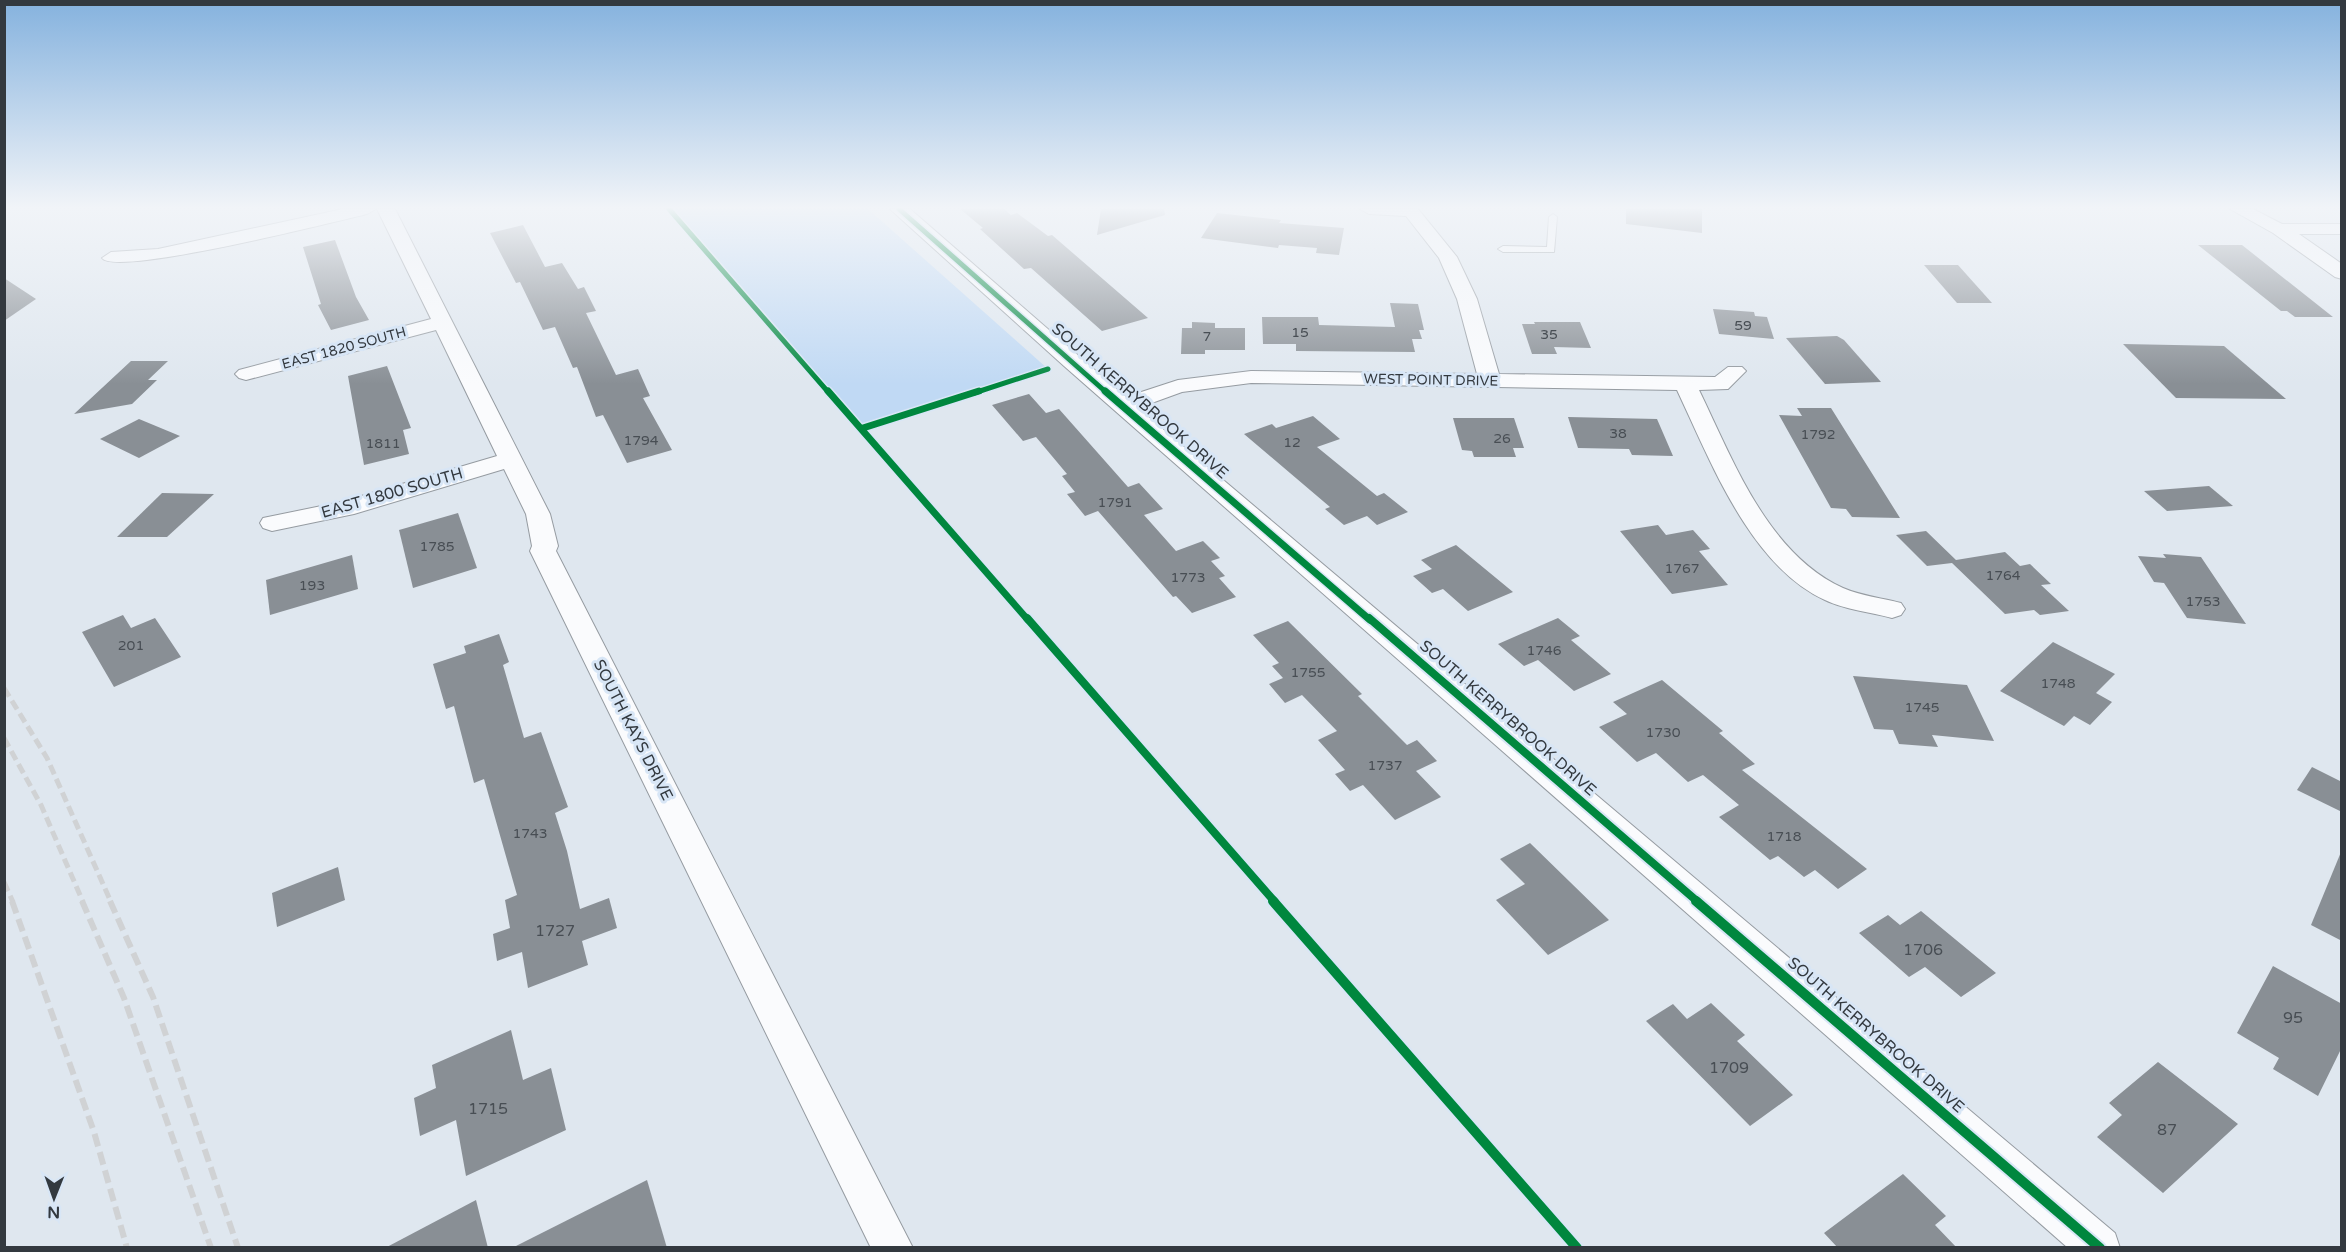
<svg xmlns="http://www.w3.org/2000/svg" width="2346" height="1252" viewBox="0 0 2346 1252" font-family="'Varela Round',sans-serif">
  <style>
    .green { fill: #c0d9f4 }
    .building { fill: #898f95 }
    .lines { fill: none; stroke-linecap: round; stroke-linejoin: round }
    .lane-casing { stroke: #959ba1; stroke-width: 2 }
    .street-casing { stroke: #959ba1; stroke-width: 2 }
    .lane { fill: #fafbfd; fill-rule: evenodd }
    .street { fill: #fafbfd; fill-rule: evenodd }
    .rail-far1 { stroke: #d0d2d4; stroke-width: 5; stroke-dasharray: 10 5; stroke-linecap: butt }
    .rail { stroke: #d0d2d4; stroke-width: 6; stroke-dasharray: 13 6; stroke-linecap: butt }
    .cycleway-far3-casing { stroke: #d8e6f6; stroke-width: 8 }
    .cycleway-far2-casing { stroke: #d8e6f6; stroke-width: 10 }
    .cycleway-far1-casing { stroke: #d8e6f6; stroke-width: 12 }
    .cycleway-casing { stroke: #d8e6f6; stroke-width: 14 }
    .cycleway-far3 { stroke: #00873e; stroke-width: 5 }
    .cycleway-far2 { stroke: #00873e; stroke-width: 7 }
    .cycleway-far1 { stroke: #00873e; stroke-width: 8 }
    .cycleway { stroke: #00873e; stroke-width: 10 }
    .labels { text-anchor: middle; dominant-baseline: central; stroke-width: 6; stroke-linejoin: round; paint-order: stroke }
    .number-label { font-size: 14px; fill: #484e54 }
    .far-street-label { font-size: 14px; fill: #33393f; stroke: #d8e6f6 }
    .street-label { font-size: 16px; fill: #33393f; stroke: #d8e6f6 }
    .near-number-label { font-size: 16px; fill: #484e54 }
  </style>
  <rect width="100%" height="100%" fill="#dfe7ef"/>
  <!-- green -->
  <path class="green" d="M669,209H868L1048,369L863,428Z"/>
  <!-- building -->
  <g class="building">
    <path d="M960,209H1004L1011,215L1017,213L1048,236L1052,235L1148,318L1102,331L1031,268L1024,269L980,229L983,228Z"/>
    <path d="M1101,209H1164L1165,215L1097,235Z"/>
    <path d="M1626,209H1702V233L1626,224Z"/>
    <path d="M1217,213L1281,220L1279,223L1344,228L1339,255L1316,253L1317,248L1279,245L1278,248L1201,238Z"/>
    <path d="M523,225L545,267L562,263L578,289L584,287L596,311L586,313L616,375L638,369L650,396L643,398L672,450L627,463L603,415L596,417L577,367L573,368L555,327L543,330L520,282L516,283L490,233Z"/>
    <path d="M335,240L356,297L369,320L331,330L318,305L321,304L303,247Z"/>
    <path d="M2198,245H2242L2333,317H2295L2287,311H2281Z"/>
    <path d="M1924,265H1958L1992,303H1957Z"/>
    <path d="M4,278L36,299L4,321Z"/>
    <path d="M1390,303L1418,304L1424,330H1419L1422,339H1412L1415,352L1296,351V344H1263L1262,317H1318L1319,325L1395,327Z"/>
    <path d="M1713,309L1754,312L1755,316L1767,317L1774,339L1719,334Z"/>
    <path d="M1192,322L1215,323V328H1245V350H1205V354H1181L1182,328H1192Z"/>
    <path d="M1534,322H1580L1591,348L1554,347L1557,354H1532L1522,324H1535Z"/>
    <path d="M1837,336L1844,340L1881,382L1825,384L1786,338Z"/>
    <path d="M2123,344L2224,346L2286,399L2176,398Z"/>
    <path d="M131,361H168L148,380H157L132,404L74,414Z"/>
    <path d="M387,366L411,428L403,430L409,454L364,465L348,376Z"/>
    <path d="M1029,394L1046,413L1059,409L1128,487L1139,483L1163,509L1144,515L1176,551L1203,541L1220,558L1211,561L1225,576L1219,578L1236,597L1192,613L1176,596L1173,597L1098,511L1085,516L1067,494L1075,492L1062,476L1067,474L1036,437L1023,441L992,405Z"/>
    <path d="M1797,408H1831L1900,518L1852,517L1846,509L1831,508L1779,415L1802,416Z"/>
    <path d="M1313,416L1340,439L1317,447L1377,496L1384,493L1408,512L1377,525L1367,516L1344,525L1325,509L1330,507L1244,434L1272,424L1276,428Z"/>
    <path d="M1568,417L1657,419L1673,456L1632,455L1629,449L1578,448Z"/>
    <path d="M1453,418H1514L1524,448H1513L1516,457H1474L1472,451L1462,450Z"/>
    <path d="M139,419L180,436L139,458L100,439Z"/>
    <path d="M2209,486L2233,506L2167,511L2144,491Z"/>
    <path d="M162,493L214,494L167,537H117Z"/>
    <path d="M458,513L477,568L413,588L399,530Z"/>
    <path d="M1658,525L1666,535L1693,530L1710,549L1699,551L1728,585L1672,594L1620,531Z"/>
    <path d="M1926,531L1956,560L2005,552L2020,566L2030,564L2051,584L2041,585L2069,611L2040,615L2034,610L2005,614L1952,563L1927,566L1896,535Z"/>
    <path d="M1456,545L1513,592L1468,611L1443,589L1432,593L1413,576L1432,569L1421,560Z"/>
    <path d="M2163,554L2201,557L2246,624L2187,618L2164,583L2154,582L2138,556L2166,558Z"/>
    <path d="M352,555L358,589L270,615L266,580Z"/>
    <path d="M123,615L131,628L155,618L181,657L114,687L82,632Z"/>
    <path d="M1558,618L1580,636L1571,640L1611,674L1574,691L1538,660L1524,666L1498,644Z"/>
    <path d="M1288,621L1362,694L1358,696L1407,745L1417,740L1437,761L1416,771L1441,797L1395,820L1363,785L1350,791L1335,774L1345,770L1318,740L1337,731L1302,695L1285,703L1269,684L1283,678L1272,666L1279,663L1253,635Z"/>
    <path d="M499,634L509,662L503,665L524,738L541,732L568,807L555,813L567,851L580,909L609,898L617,928L582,941L588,965L528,988L522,952L497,961L493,934L510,928L505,900L517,895L484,779L474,783L454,706L446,709L433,664L466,653L464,646Z"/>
    <path d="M2053,642L2115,674L2096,693L2112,702L2090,725L2074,716L2064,726L2000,691Z"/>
    <path d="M1853,676L1967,685L1994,741L1932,735L1938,747L1899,744L1893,730L1874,729Z"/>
    <path d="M1662,680L1723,731L1719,733L1755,764L1742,770L1867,869L1838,889L1815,870L1804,877L1778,856L1770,860L1719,817L1739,805L1703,775L1688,782L1656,753L1637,762L1599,727L1627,714L1613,702Z"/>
    <path d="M2312,767L2342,782V812L2297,790Z"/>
    <path d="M1530,843L1609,920L1548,955L1496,900L1525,884L1500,859Z"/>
    <path d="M2341,852H2342V941L2311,925Z"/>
    <path d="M338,867L345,900L277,927L272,893Z"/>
    <path d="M1921,911L1996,973L1961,997L1925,967L1909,977L1859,933L1888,915L1900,925Z"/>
    <path d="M2273,966L2342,1004V1047L2318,1096L2273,1069L2279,1058L2237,1033Z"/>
    <path d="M1711,1003L1745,1035L1737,1041L1793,1095L1750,1126L1646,1021L1673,1004L1687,1019Z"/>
    <path d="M511,1030L523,1080L551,1068L566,1130L466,1176L456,1120L420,1136L414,1098L436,1088L432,1065Z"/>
    <path d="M2158,1062L2238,1124L2163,1193L2097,1137L2122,1115L2109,1103Z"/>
    <path d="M1903,1174L1946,1216L1935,1225L1957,1248H1838L1824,1233Z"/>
    <path d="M647,1180L667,1248H512Z"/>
    <path d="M476,1200L488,1248H385Z"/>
  </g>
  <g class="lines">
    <!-- lane casing -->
    <g class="lane-casing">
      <path id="lane" d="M1553,214L1557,217L1554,252H1503L1498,249L1503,246L1547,247L1549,217Z"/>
    </g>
    <!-- street casing -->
    <g class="street-casing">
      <g id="street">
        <path d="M343,209H376L367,214C334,222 115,277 102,258L111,252L158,249Z"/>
        <path d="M377,209H395L550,514L558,546L556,551L913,1248H871L530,551L532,546L526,514L504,469L354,514L272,531L263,528L260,523L263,518L341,502L497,456L436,330L246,380L239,378L235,374L239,370L431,319Z"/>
        <path d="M890,209H910L1126,397L1178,380L1251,371L1477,374L1457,299L1439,258L1406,216L1369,214L1360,209H1418L1457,257L1477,299L1499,374L1715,377L1728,367H1742L1746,371L1728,389L1699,390C1733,460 1767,553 1843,588C1861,596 1883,598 1901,603L1905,609L1901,615L1892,618C1870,612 1846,610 1825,600C1750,566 1710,460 1677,390L1251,383L1182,392L1138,408L2115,1233L2120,1248H2068L1064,366Z"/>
        <path d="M2230,209H2253L2282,224H2342V234H2299L2342,264V279L2335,277L2273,233Z"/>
      </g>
    </g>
    <!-- lane -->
    <use href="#lane" class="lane"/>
    <!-- street -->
    <use href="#street" class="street"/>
    <!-- rail-far1 -->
    <g class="rail-far1">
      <path d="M4,688L47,758L111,902"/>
      <path d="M4,738L41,805L83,902"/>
      <path d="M4,882L13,902"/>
    </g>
    <!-- rail -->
    <g class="rail">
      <path d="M12,901L94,1132L127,1248"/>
      <path d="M82,901L124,998L211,1248"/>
      <path d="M110,901L153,997L238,1248"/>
    </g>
    <!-- cycleway-far3 casing -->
    <g class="cycleway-far3-casing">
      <g id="cycleway-far3">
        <path d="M669,209L829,393"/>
        <path d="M899,209L1107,393"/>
        <path d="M974,393L1048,369"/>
      </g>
    </g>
    <!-- cycleway-far2 casing -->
    <g class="cycleway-far2-casing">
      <g id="cycleway-far2">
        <path d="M828,391L1028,620"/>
        <path d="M1105,391L1370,620"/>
        <path d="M863,428L979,391"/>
      </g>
    </g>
    <!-- cycleway-far1 casing -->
    <g class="cycleway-far1-casing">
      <g id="cycleway-far1">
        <path d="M1027,618L1275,902"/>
        <path d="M1369,618L1698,902"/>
      </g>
    </g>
    <!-- cycleway casing -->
    <g class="cycleway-casing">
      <g id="cycleway">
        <path d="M1273,901L1577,1248"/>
        <path d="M1696,901L2100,1248"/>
      </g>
    </g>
    <!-- cycleway-far3 -->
    <use href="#cycleway-far3" class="cycleway-far3"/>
    <!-- cycleway-far2 -->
    <use href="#cycleway-far2" class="cycleway-far2"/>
    <!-- cycleway-far1 -->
    <use href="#cycleway-far1" class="cycleway-far1"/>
    <!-- cycleway -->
    <use href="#cycleway" class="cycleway"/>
  </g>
  <!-- sky -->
  <linearGradient id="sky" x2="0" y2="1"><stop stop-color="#85b2de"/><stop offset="0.54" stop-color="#f1f4f8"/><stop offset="1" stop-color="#f1f4f8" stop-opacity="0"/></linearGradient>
  <rect width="2346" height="384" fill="url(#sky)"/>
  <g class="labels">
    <!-- number labels -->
    <g class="number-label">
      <text x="1743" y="325">59</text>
      <text x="1300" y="332">15</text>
      <text x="1549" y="334">35</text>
      <text x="1207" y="336">7</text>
      <text x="1618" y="433">38</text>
      <text x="1818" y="434">1792</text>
      <text x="1502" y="438">26</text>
      <text x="641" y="440">1794</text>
      <text x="1292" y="442">12</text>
      <text x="383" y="443">1811</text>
      <text x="1115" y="502">1791</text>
      <text x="437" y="546">1785</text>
      <text x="1682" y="568">1767</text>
      <text x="2003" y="575">1764</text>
      <text x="1188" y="577">1773</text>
      <text x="312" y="585">193</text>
      <text x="2203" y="601">1753</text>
      <text x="131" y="645">201</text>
      <text x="1544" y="650">1746</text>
      <text x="1308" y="672">1755</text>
      <text x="2058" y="683">1748</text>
      <text x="1922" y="707">1745</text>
      <text x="1663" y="732">1730</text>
      <text x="1385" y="765">1737</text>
      <text x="530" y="833">1743</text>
      <text x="1784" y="836">1718</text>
    </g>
    <!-- far-street labels -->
    <g class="far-street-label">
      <text transform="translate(344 348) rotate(-15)">EAST 1820 SOUTH</text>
      <text transform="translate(1431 380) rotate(1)">WEST POINT DRIVE</text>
    </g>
    <!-- street labels -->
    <g class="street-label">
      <text transform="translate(1140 401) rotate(41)">SOUTH KERRYBROOK DRIVE</text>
      <text transform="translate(392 493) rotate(-16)">EAST 1800 SOUTH</text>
      <text transform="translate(1508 718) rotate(41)">SOUTH KERRYBROOK DRIVE</text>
      <text transform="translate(633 730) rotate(63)">SOUTH KAYS DRIVE</text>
      <text transform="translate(1876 1035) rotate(41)">SOUTH KERRYBROOK DRIVE</text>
    </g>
    <!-- near-number labels -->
    <g class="near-number-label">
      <text x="555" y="931">1727</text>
      <text x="1923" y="950">1706</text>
      <text x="2293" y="1018">95</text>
      <text x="1729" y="1068">1709</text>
      <text x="488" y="1109">1715</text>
      <text x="2167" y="1130">87</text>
    </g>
  </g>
  <!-- border -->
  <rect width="2346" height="1252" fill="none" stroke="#33393f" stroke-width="12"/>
  <!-- north arrow -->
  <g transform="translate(54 1198) rotate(181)" stroke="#d8e6f6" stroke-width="4.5" paint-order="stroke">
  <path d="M0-4.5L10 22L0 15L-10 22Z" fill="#33393f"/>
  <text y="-9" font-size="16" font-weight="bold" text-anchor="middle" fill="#33393f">N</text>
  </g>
</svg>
